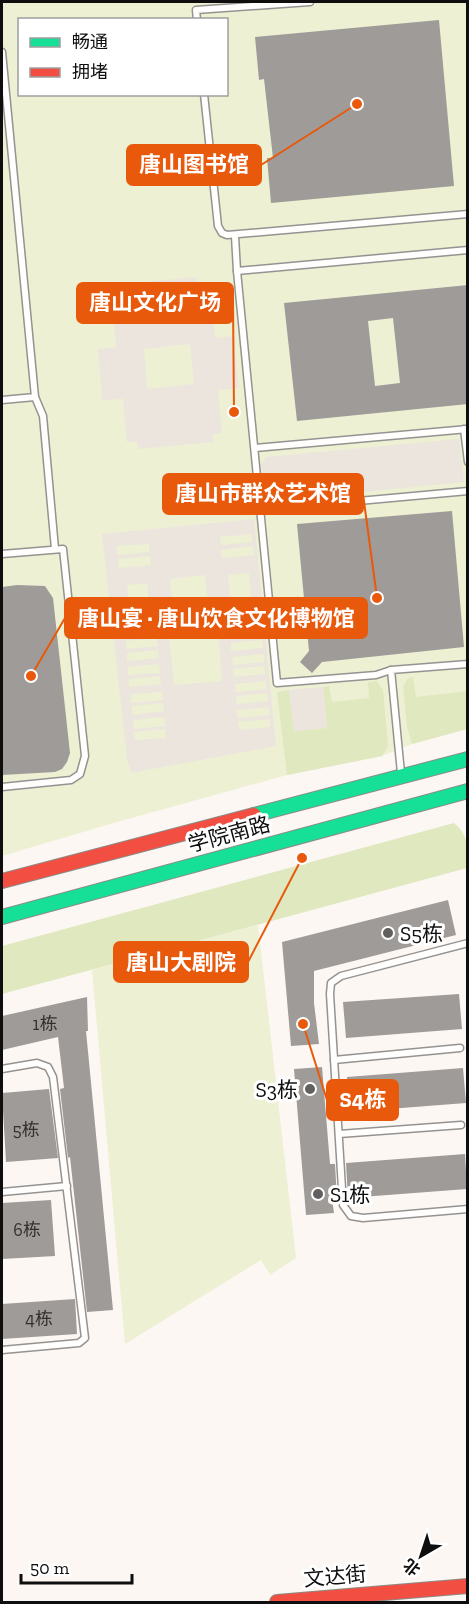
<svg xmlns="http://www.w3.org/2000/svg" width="469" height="1604" viewBox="0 0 469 1604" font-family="'Zilla Slab','Noto Sans SC',serif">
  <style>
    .green { fill: #edf0d2; fill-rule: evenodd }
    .forest { fill: #e0e8bf }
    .plaza { fill: #ece5de; fill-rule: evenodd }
    .building { fill: #9f9b98; fill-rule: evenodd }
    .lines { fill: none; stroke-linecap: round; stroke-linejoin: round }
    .lane-casing { stroke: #959391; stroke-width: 9 }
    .fast-casing { stroke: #8c8a87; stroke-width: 16 }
    .jam-casing { stroke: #8c8a87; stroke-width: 16 }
    .lane { stroke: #fffefd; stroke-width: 6 }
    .fast { stroke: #16e098; stroke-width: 14 }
    .jam { stroke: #f24e42; stroke-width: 14 }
    .poi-dot { fill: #61605e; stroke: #fff; stroke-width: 2 }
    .labels { text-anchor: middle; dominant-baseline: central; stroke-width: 6; stroke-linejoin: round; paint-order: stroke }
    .number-label { font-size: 18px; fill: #323130 }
    .street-label { font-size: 21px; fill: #0e0e0e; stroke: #fff }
    .poi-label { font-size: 21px; fill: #0e0e0e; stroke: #fff; text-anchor: start }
    .leader { fill: none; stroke: #e8590c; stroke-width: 2 }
    .callout-dot { fill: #e8590c; stroke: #fff; stroke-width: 2 }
    .callout { fill: #e8590c; stroke: #e8590c; stroke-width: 2 }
    .callout-label { font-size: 22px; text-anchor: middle; font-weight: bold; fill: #fff }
  </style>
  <rect width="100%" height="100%" fill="#fcf7f2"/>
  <!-- green -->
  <g class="green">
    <path d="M2,2H467V729L412,744L382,756L287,775L110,824L2,856ZM20,20H226V94H20Z"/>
    <path d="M258,925L296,1258L270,1275L261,1260L125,1344L92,970Z"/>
  </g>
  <!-- forest -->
  <g class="forest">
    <path d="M413,677L416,697L467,691V729L412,744L407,727L403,686L408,678Z"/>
    <path d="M377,681L383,690L388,746L382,756L287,775L277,692L289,690L294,731L327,728L323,687L329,686L332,702L369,698L368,682Z"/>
    <path d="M454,823C469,834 468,850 467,868L2,994V946Z"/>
  </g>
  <!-- plaza -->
  <g class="plaza">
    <path d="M196,277L198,292H211L215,338L233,336L239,388L218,390L222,433L213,434L214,442L138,449L137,442H127L123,399L102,400L98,349L116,347L112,301L125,299L124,284ZM190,344L194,384L147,389L144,349Z"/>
    <path d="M459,439L464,482L273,501L264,495L261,465L266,457Z"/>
    <path d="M254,519L276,746L131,773L127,758L102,534ZM252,534V542L221,545L220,537ZM149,544V552L118,555L117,546ZM253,546L254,555L222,558L221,550ZM150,556L151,565L119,568L118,559ZM249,573L252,611L232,613L228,575ZM205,575L209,613L174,617L170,579ZM147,583L151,621L131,623L127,585ZM261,628L262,636L230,639V631ZM218,630L222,681L174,685L169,634ZM157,638L158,646L126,649V641ZM262,640L263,648L231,651V643ZM158,650L159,658L127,661V653ZM264,654V662L233,665L232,657ZM159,664L160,673L128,675V667ZM264,666L265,674L234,677L233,669ZM160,676L161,684L129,687V679ZM266,681L267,689L236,692L235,684ZM162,692L163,700L131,703V694ZM267,693L268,701L237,704L236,696ZM163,703L164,711L132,715V706ZM269,707L270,715L238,718L237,710ZM164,717L165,726L134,729L133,720ZM270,719V727L239,730L238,722ZM165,729L166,738L135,740L134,732Z"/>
    <path d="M323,687L327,728L294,731L289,690Z"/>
  </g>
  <!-- building -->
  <g class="building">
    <path d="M439,20L454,186L271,203L267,158H273L264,79L259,80L255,37Z"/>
    <path d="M468,285V404L297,421L284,303ZM393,318L400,383L375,386L368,321Z"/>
    <path d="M452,511L464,647L322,662L312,673L300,662L309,651L297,524Z"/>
    <path d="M17,585L45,586L53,598L70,753L67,762L62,769L55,772L2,775V587Z"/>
    <path d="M448,900L456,935L314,971V1003L319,1044L291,1046L282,942Z"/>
    <path d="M459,994L462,1029L346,1038L343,1002Z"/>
    <path d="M87,997L88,1031H86L113,1310L87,1312L70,1157L68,1158L60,1089L64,1088L58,1037L2,1050V1016Z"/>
    <path d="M322,1067L330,1164H335L337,1199H332L334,1213L306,1215L294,1069Z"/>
    <path d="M463,1068L466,1103L350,1112L347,1077Z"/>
    <path d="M49,1089L58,1158L6,1162L2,1093Z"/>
    <path d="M465,1154L467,1189L348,1198L346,1163Z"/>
    <path d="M51,1200L55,1256L2,1259V1203Z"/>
    <path d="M75,1299L77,1334L2,1339V1304Z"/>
  </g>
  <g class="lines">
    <!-- lane casing -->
    <g class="lane-casing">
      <g id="lane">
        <path d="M197,20L196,10L310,2"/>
        <path d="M2,52L35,397L2,400"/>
        <path d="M204,94L218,226L222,233L227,235L468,214"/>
        <path d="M235,236L237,271L468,250"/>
        <path d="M237,271L277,683L376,675L391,670"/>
        <path d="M35,397L43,416L55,549"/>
        <path d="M464,429L468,462"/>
        <path d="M255,448L468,429"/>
        <path d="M260,510L468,491"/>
        <path d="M2,554L63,549L85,756L80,774L71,780L2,787"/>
        <path d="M401,773L391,670L468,664"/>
        <path d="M468,943L341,976L331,983L330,994L343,1205L351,1216L363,1218L468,1209"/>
        <path d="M334,1060L460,1048"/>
        <path d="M2,1069L37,1063L48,1067L53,1077L85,1338L79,1343L2,1350"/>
        <path d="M339,1134L461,1125"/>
        <path d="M2,1192L67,1186"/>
      </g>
    </g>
    <!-- fast casing -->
    <g class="fast-casing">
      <g id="fast">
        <path d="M254,815L468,759"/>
        <path d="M2,917L468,791"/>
      </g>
    </g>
    <!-- jam casing -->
    <g class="jam-casing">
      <g id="jam">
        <path d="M2,881L254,815"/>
        <path d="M277,1602L468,1586"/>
      </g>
    </g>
    <!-- lane -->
    <use href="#lane" class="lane"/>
    <!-- fast -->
    <use href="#fast" class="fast"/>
    <!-- jam -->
    <use href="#jam" class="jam"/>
  </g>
  <!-- markers -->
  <g class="poi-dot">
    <circle cx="388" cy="933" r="6"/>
    <circle cx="310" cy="1089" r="6"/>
    <circle cx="318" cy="1194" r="6"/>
  </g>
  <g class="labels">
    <!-- number labels -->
    <g class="number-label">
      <text x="45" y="1024">1栋</text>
      <text x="26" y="1130">5栋</text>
      <text x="27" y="1230">6栋</text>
      <text x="39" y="1319">4栋</text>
    </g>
    <!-- street labels -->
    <g class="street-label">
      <text transform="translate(229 834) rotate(-15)">学院南路</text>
      <text transform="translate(335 1576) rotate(-5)">文达街</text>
    </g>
    <!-- poi labels -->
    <g class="poi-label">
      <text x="400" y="933">S5栋</text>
      <text x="298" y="1089" text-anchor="end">S3栋</text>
      <text x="330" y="1194">S1栋</text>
    </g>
  </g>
  <!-- callouts -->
  <path class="leader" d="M357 104L261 165M234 412L233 303M377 598L363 494M31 676L65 618M302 858L248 962M303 1024L327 1100"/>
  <g class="callout-dot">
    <circle cx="357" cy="104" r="6"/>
    <circle cx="234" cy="412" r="6"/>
    <circle cx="377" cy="598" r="6"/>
    <circle cx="31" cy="676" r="6"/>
    <circle cx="302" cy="858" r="6"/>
    <circle cx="303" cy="1024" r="6"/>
  </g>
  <g class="callout">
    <rect x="127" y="145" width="134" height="40" rx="6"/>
    <rect x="77" y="283" width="156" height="40" rx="6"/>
    <rect x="163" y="474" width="200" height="40" rx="6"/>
    <rect x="65" y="598" width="302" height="40" rx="6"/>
    <rect x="114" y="942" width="134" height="40" rx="6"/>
    <rect x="327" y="1080" width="71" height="40" rx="6"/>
  </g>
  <g class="callout-label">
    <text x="194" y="172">唐山图书馆</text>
    <text x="155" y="310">唐山文化广场</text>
    <text x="263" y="501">唐山市群众艺术馆</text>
    <text x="216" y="626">唐山宴 · 唐山饮食文化博物馆</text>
    <text x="181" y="970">唐山大剧院</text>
    <text x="363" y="1107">S4栋</text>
  </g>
  <!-- border -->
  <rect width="469" height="1604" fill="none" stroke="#0e0e0e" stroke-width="6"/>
  <!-- legend -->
  <rect x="18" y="18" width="210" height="78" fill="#ffffff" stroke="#9f9f9f" stroke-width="1.5"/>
  <rect x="30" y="38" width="30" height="9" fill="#16e098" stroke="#9f9f9f" stroke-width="1.5"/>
  <text x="72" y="48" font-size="18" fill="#0e0e0e">畅通</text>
  <rect x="30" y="68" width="30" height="9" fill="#f24e42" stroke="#9f9f9f" stroke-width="1.5"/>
  <text x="72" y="78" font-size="18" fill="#0e0e0e">拥堵</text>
  <!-- north arrow -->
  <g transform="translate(421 1556) rotate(219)" stroke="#ffffff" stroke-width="4.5" paint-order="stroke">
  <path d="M0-4.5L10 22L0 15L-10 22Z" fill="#0e0e0e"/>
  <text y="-9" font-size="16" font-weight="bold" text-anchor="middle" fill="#0e0e0e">北</text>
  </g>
  <!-- scale -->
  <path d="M21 1574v9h111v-9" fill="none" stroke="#0e0e0e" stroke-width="3"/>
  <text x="30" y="1574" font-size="18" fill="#0e0e0e" stroke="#ffffff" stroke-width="4.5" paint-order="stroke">50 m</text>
</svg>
